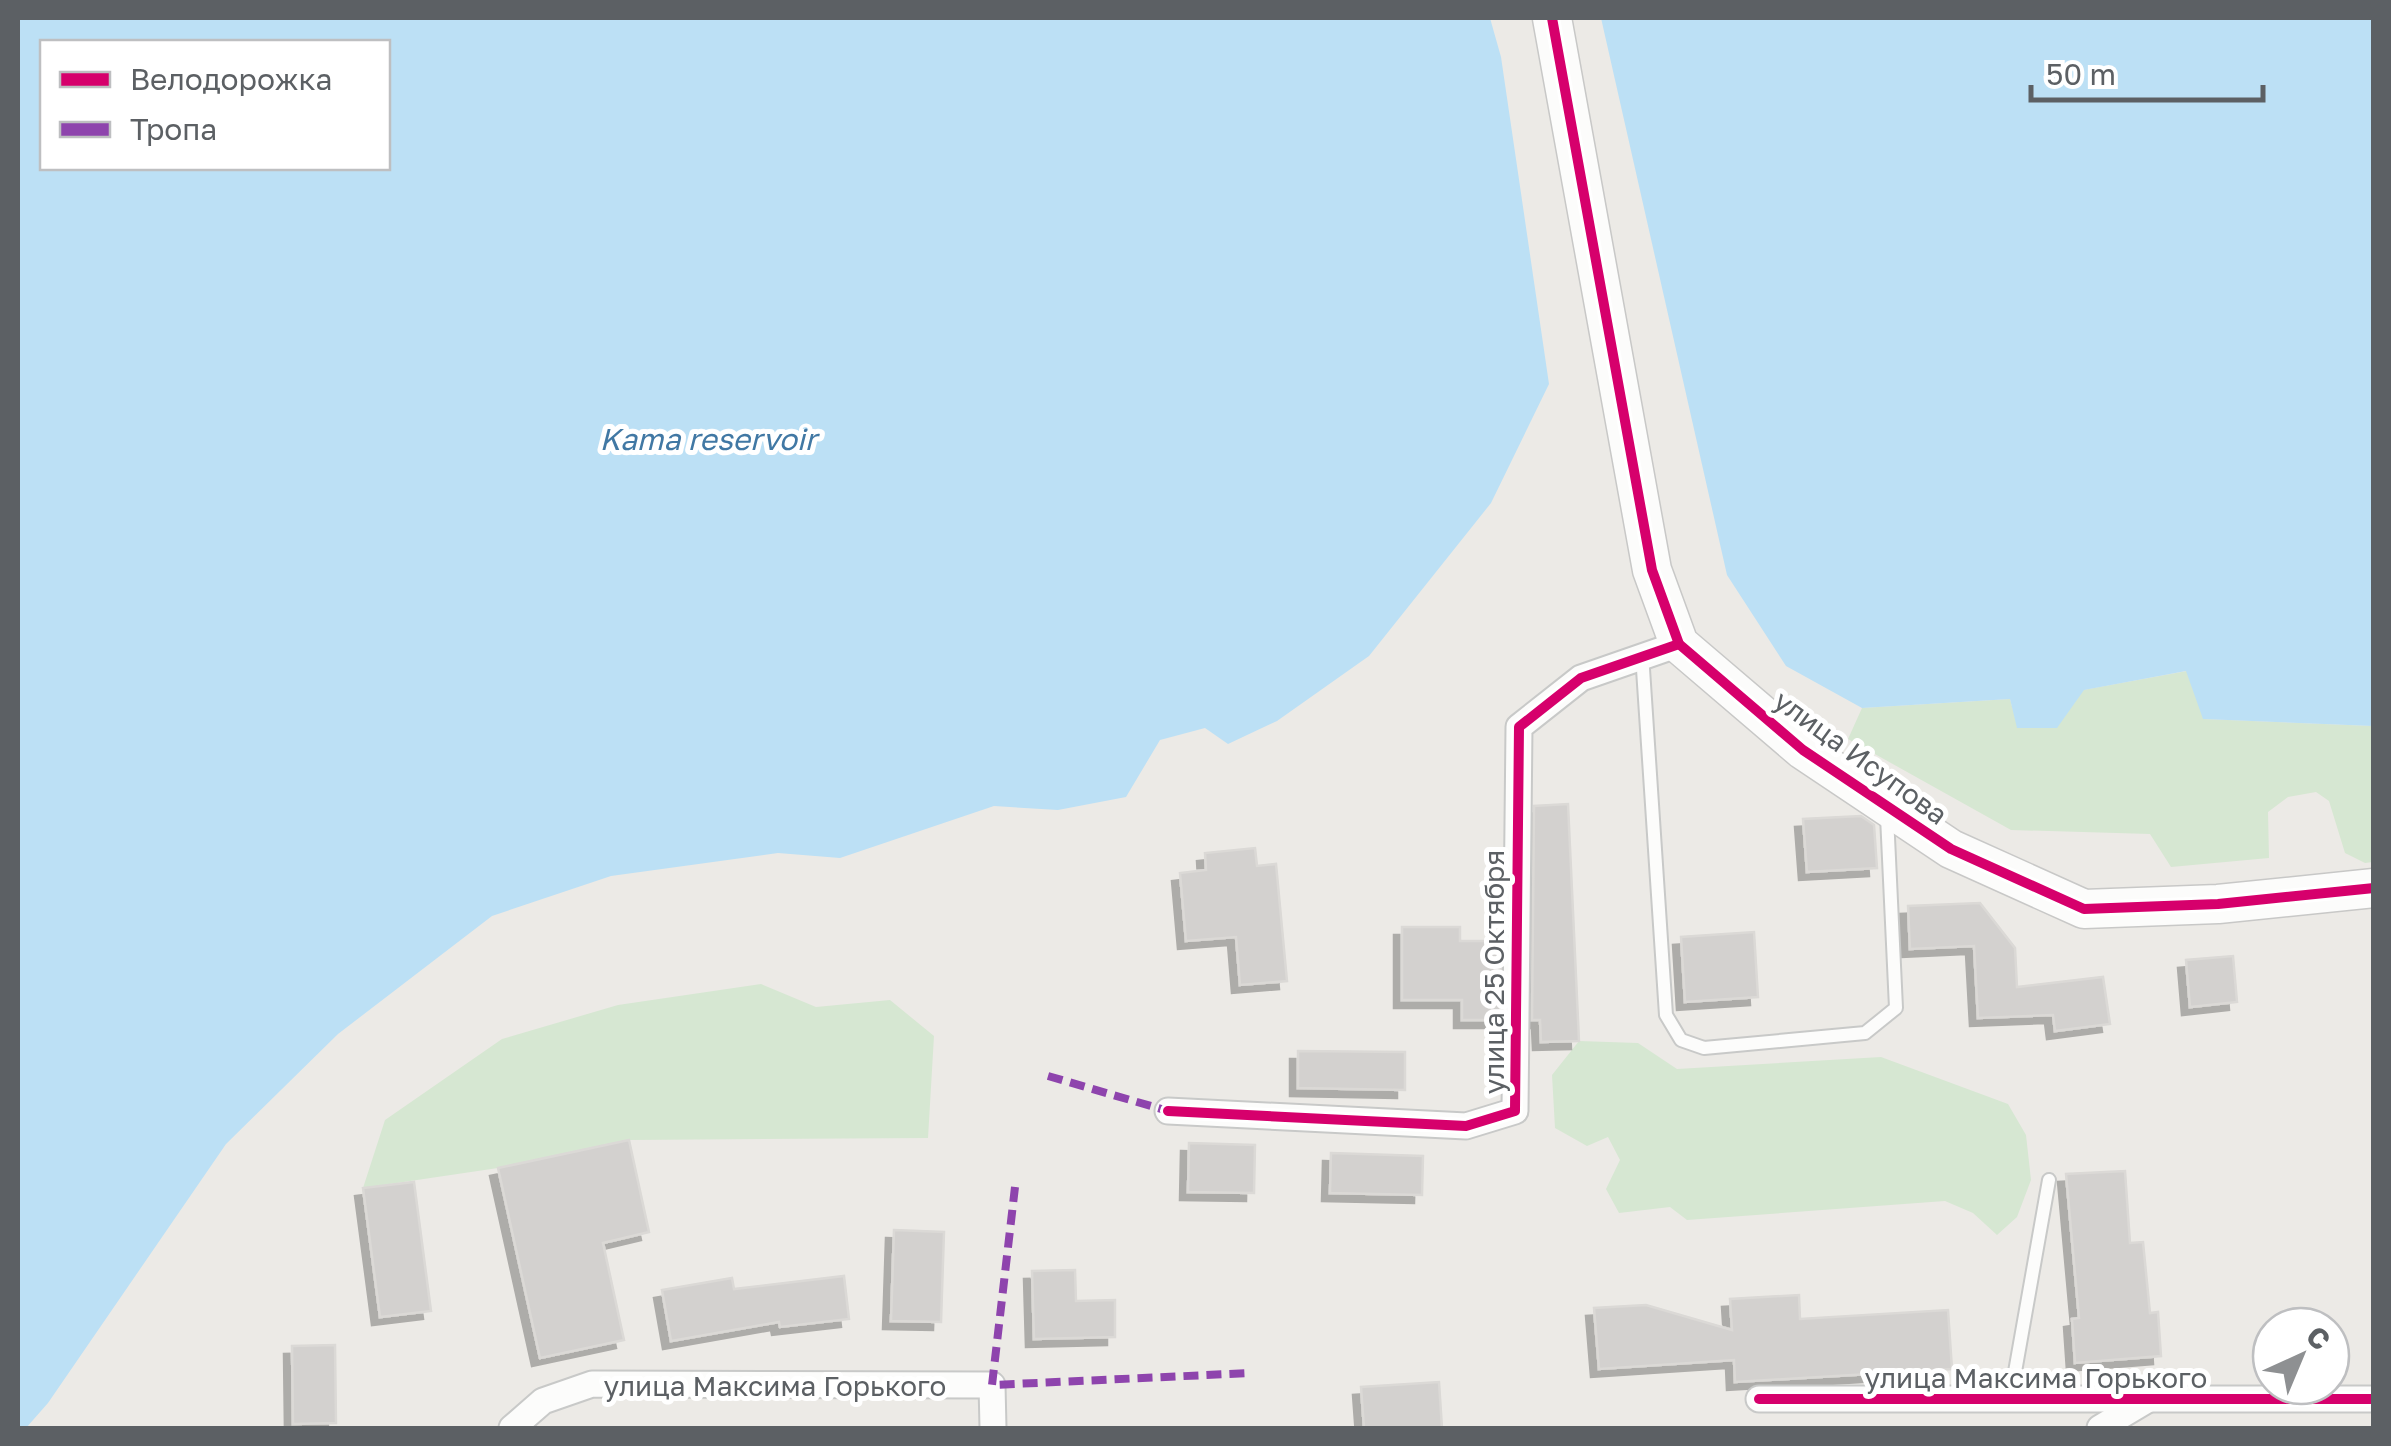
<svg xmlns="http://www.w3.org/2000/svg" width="2391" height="1446" viewBox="0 0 2391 1446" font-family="'Golos Text',sans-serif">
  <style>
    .green { fill: #d6e7d2 }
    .water { fill: #bce0f5; fill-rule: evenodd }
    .building { fill: #d3d1cf; stroke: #dbd9d6; stroke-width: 2.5; filter: url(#shadow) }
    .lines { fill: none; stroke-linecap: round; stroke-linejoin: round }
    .lane-casing { stroke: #c8c9c8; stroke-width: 16 }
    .street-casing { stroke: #c8c9c8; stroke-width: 29 }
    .secondary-casing { stroke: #c8c8c7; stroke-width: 41 }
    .lane { stroke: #fcfcfb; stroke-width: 12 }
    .street { stroke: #fcfcfb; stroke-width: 25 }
    .secondary { stroke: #fcfcfb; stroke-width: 38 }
    .quiet { stroke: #8e44ad; stroke-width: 8; stroke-dasharray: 15 8; stroke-linecap: butt }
    .cycleway-casing { stroke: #fff; stroke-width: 16 }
    .cycleway { stroke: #d6006c; stroke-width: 10 }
    .labels { text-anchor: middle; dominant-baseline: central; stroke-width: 10; stroke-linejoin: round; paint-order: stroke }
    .street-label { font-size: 28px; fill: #5c6064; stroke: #fff }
    .water-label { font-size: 30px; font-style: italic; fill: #4178a4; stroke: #fff }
  </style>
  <defs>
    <filter id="shadow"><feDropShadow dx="-8" dy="8" stdDeviation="0" flood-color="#0004"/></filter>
  </defs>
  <rect width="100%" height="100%" fill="#eceae6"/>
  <!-- green -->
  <g class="green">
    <path d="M2187,671L2204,719L2373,726V862L2365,863L2345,853L2329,801L2316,792L2288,797L2268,812L2269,858L2171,867L2150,834L2011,830L1848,739L1862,708L2010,699L2018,728L2083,690Z"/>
    <path d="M761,984L816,1007L890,1000L934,1036L928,1138L629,1140L498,1168L363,1188L385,1120L502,1039L618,1005Z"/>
    <path d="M1579,1041L1638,1043L1677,1069L1881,1057L2008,1104L2026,1135L2031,1180L2017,1217L1997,1235L1973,1213L1945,1201L1687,1220L1670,1207L1619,1213L1606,1189L1620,1160L1608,1137L1587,1146L1555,1128L1552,1075Z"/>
  </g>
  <!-- water -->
  <g class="water">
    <path d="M18,18H1490L1501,57L1549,384L1491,503L1369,656L1277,721L1228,744L1205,728L1160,740L1126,797L1058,810L994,806L840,858L778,853L611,876L492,916L338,1034L226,1144L48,1403L26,1428H18ZM42,42H388V168H42Z"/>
    <path d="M1601,18H2373V726L2203,719L2186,671L2084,690L2057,728H2017L2010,699L1862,708L1786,666L1727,575Z"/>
  </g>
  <!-- building -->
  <g class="building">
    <path d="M1568,804L1579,1041L1541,1042L1540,1020H1532L1534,806Z"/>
    <path d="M1861,816L1874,825L1877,868L1807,872L1803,819Z"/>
    <path d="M1255,848L1257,866L1276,864L1287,981L1240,985L1236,937L1186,941L1180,873L1206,870L1205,853Z"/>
    <path d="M1980,903L2015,948L2017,987L2103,977L2110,1024L2055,1031L2053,1015L1978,1018L1974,946L1910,949L1908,906Z"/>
    <path d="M1402,927H1460V941H1501L1500,1020H1462V1000H1402Z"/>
    <path d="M1754,932L1758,997L1685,1002L1681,937Z"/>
    <path d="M2233,956L2237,1002L2190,1007L2186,960Z"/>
    <path d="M1298,1051L1405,1052V1090L1298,1088Z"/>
    <path d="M629,1140L649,1232L603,1243L624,1340L540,1358L498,1168Z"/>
    <path d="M1189,1143L1255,1145L1254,1193L1188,1192Z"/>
    <path d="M1331,1153L1423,1156L1422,1195L1330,1193Z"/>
    <path d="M2125,1171L2130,1243L2143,1242L2150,1313L2158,1312L2161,1356L2075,1363L2072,1319L2079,1318L2066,1174Z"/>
    <path d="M414,1182L431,1311L380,1317L363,1188Z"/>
    <path d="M894,1230L944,1232L941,1322L891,1321Z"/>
    <path d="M1075,1270L1076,1301L1115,1300V1337L1034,1339L1032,1271Z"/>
    <path d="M844,1276L849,1319L780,1327L779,1322L671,1341L662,1290L732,1278L734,1289Z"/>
    <path d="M1799,1295L1800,1319L1948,1310L1952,1369L1735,1382L1734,1360L1599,1369L1594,1308L1646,1305L1732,1330L1730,1299Z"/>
    <path d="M335,1345L336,1423L293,1424L292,1346Z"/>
    <path d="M1439,1382L1442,1428H1364L1361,1387Z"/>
  </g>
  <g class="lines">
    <!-- lane casing -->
    <g class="lane-casing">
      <g id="lane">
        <path d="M1642,654L1666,1015L1681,1040L1704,1048L1865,1033L1896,1008L1887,816"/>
        <path d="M2010,1400L2049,1180"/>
      </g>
    </g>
    <!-- street casing -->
    <g class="street-casing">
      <g id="street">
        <path d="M1168,1111L1466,1126L1515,1111L1519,727L1581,678L1679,644"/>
        <path d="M1759,1399H2374"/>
        <path d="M512,1428L543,1401L592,1384L992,1385L993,1428"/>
        <path d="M2100,1428L2147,1400"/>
      </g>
    </g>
    <!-- secondary casing -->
    <g class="secondary-casing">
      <path id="secondary" d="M1552,18L1652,570L1679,644L1803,750L1951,849L2084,909L2218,904L2374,888"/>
    </g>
    <!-- lane -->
    <use href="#lane" class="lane"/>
    <!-- street -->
    <use href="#street" class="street"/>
    <!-- secondary -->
    <use href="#secondary" class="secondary"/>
    <!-- quiet -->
    <g class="quiet">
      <path d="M1048,1076L1168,1111"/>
      <path d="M1015,1187L992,1385L1251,1373"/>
    </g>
    <!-- cycleway casing -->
    <g class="cycleway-casing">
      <g id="cycleway">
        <path d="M1552,18L1652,570L1679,644L1803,750L1951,849L2084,909L2218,904L2374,888"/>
        <path d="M1168,1111L1466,1126L1515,1111L1519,727L1581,678L1679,644"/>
        <path d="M1759,1399H2374"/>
      </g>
    </g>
    <!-- cycleway -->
    <use href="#cycleway" class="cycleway"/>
  </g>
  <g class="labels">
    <!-- street labels -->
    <g class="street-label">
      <text transform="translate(1861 757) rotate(36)">улица Исупова</text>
      <text transform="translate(1493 972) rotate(-90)">улица 25 Октября</text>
      <text x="2036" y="1377">улица Максима Горького</text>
      <text x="775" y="1385">улица Максима Горького</text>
    </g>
    <!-- water labels -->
    <g class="water-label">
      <text x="708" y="439">Kama reservoir</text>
    </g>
  </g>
  <!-- border -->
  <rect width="2391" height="1446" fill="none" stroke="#5c6064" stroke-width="40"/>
  <!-- legend -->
  <rect x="40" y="40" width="350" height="130" fill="#ffffff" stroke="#bebfc1" stroke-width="2.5"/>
  <rect x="60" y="72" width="50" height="15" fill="#d6006c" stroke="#bebfc1" stroke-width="2.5"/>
  <text x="130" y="90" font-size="30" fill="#5c6064">Велодорожка</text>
  <rect x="60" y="122" width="50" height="15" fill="#8e44ad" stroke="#bebfc1" stroke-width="2.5"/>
  <text x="130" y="140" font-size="30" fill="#5c6064">Тропа</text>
  <!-- north arrow -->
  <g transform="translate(2301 1356) rotate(44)"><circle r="48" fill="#ffffff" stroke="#bebfc1" stroke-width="2.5"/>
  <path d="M0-8L18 38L0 25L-18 38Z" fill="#8e9092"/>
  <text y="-15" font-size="28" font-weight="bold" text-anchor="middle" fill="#5c6064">С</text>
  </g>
  <!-- scale -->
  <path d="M2031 85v15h232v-15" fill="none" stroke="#5c6064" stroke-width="5"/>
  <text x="2046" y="85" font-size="30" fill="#5c6064" stroke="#ffffff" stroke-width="8" paint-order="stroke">50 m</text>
</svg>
